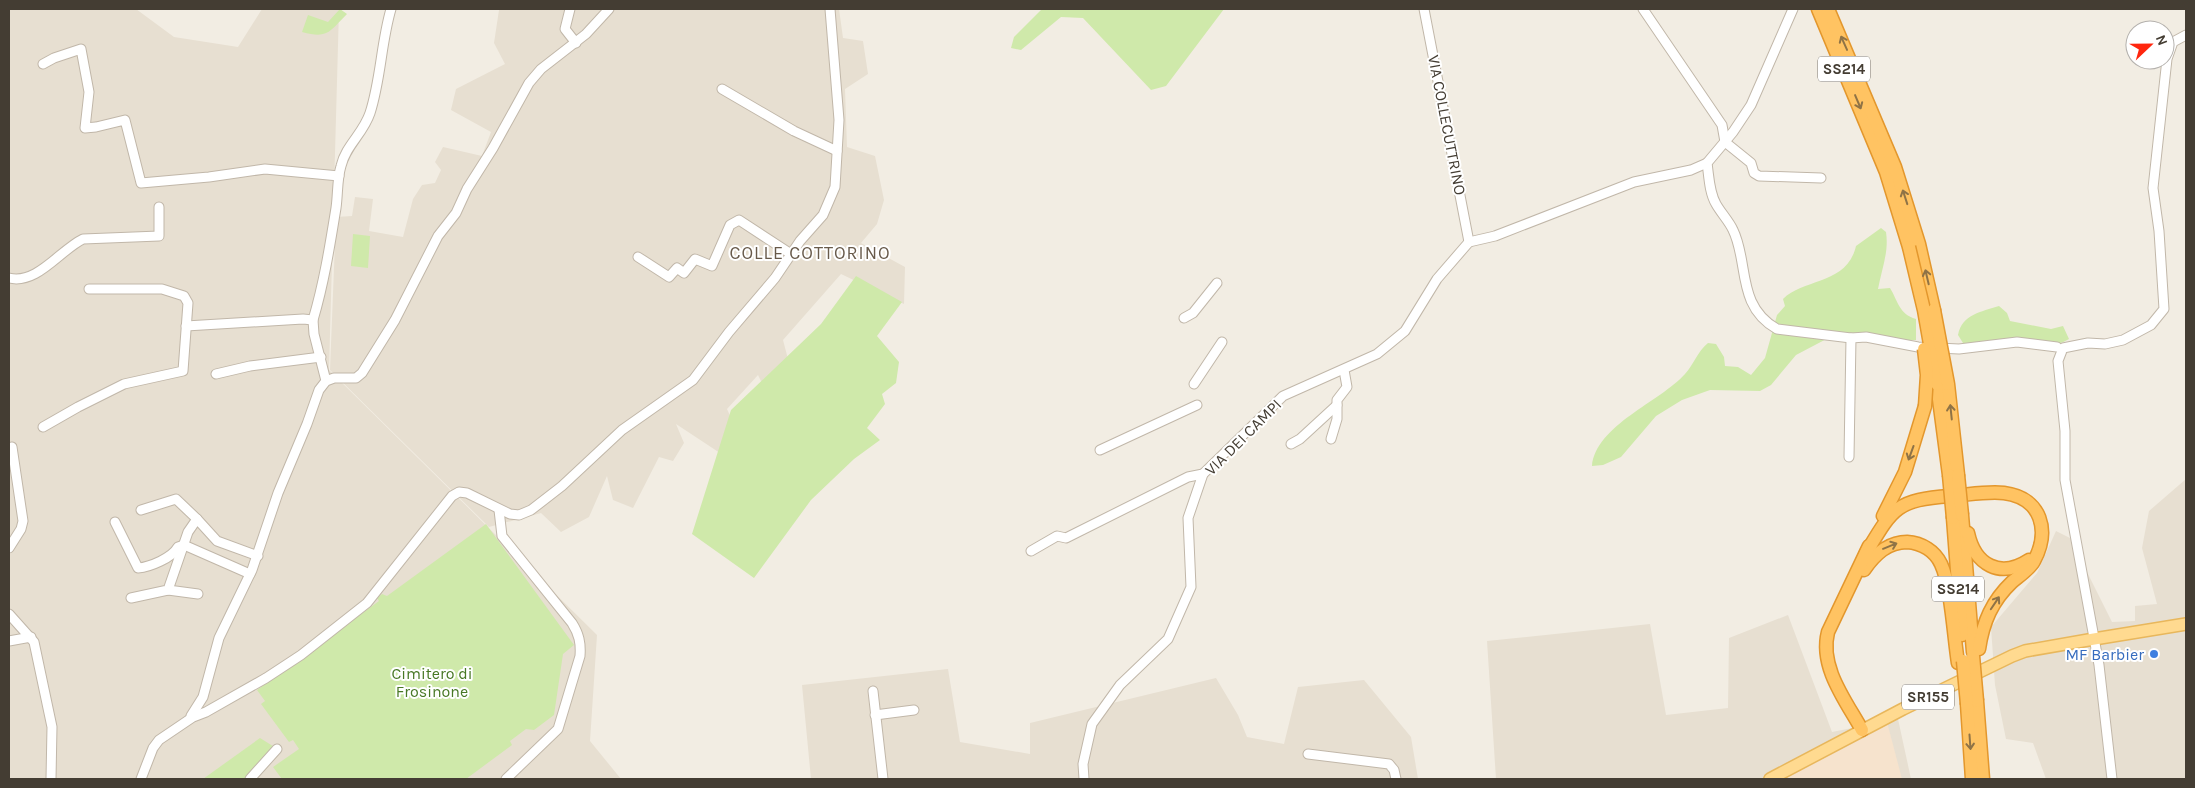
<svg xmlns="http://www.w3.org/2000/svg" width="2195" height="788" viewBox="0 0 2195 788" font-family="Karla,sans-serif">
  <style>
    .residential { fill: #e7dfd1 }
    .commercial { fill: #f6e3cd }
    .green { fill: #cfe9aa }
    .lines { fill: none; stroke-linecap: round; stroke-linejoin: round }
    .minor-casing { stroke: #c1b7a9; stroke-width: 11 }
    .major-casing { stroke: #e8b75c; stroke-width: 14 }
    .highway-casing { stroke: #e3972d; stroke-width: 15 }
    .minor { stroke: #fff; stroke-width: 9 }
    .major { stroke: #ffda90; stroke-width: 11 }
    .highway { stroke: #ffc362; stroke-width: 12 }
    .highway-bridge-casing { stroke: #e3972d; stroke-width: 15; stroke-linecap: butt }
    .highway-bridge { stroke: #ffc362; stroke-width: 12 }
    .oneway { stroke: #8f7346 }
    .shop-dot { fill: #3f7fe0; stroke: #fff; stroke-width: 2 }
    .labels { text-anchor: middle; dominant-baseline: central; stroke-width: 4; stroke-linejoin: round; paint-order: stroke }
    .shield { fill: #fff; stroke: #7c7770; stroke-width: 1 }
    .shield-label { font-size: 15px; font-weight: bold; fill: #443d33 }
    .street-label { font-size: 16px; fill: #443d33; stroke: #fff }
    .shop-label { font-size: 16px; fill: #366cbe; stroke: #fff; text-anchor: end }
    .park-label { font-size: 16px; fill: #487825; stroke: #fff }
    .neighbourhood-label { font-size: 18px; letter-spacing: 1px; fill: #685a4a; stroke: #fff }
  </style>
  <rect width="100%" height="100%" fill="#f2ede3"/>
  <!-- residential -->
  <g class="residential">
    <path d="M9,9H136L174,37L238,47L262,9H339L329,370L597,635L590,741L621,779H9Z"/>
    <path d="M510,9H839L843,38L863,41L868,74L845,89L847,147L875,156L884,200L877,224L861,243L905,267L904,304L841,274L783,340L799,401L776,412L758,375L727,409L736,429L723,455L676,424L684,443L673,461L659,457L633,508L613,500L607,476L589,517L561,532L541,513L489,527L330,370L336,217L352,216L355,197L373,199L369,231L403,237L413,199L422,185L435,183L441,170L435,162L443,147L482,156L491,132L451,110L456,89L505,64L494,43L499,10Z"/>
    <path d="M2186,479V779H2046L2033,743L2006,739L1995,685L1991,627L2037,573L2056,531L2070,538L2112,622L2135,621V606L2157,604L2142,548L2149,511Z"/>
    <path d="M1788,615L1832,732L1898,719L1911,779H1496L1487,641L1650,624L1666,715L1728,708L1729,638Z"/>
    <path d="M948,669L960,742L1030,754V723L1216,678L1238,715L1247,737L1284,744L1298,687L1364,680L1411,737L1418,779H811L802,685Z"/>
  </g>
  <!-- commercial -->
  <path class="commercial" d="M1887,722L1902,779H1781Z"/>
  <!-- green -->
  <g class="green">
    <path d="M340,9L347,14C329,32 328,39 302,32L308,15L328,22Z"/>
    <path d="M1042,9H1224L1166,86L1151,90L1083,18L1061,17L1021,50L1011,48L1014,37Z"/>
    <path d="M1881,228L1886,232C1889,252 1882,268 1878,289L1890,288C1898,301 1899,314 1916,319V340H1909L1897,345L1834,335L1796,355L1771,385L1760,391L1710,390L1682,400L1656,416L1621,457L1603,465L1592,466C1596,425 1660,402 1685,374C1694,364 1697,352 1708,343L1716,344L1724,357L1725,366L1738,367L1751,375L1765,358L1777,315L1785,306L1783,299C1804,278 1847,285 1856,246Z"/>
    <path d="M353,234L370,236L368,268L351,266Z"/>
    <path d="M856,276L902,302L877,336L899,362L896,383L882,394L885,404L867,428L880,440L854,459L811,500L754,578L692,534L731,410L821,324Z"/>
    <path d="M1999,306L2007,313L2010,321L2051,329L2063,326L2069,339C2052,350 2029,343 2011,342C1995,342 1979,343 1963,343L1958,335C1962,314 1981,312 1999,306Z"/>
    <path d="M486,524L574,645L563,654L554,715L534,730L526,729L510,741L512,745L466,779H282L273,767L299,749L293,740L289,742L261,704L265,701L257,690L379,601L377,598L382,594L387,596Z"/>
    <path d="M260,738L276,748L247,779H203Z"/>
  </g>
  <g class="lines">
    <!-- minor casing -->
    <g class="minor-casing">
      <g id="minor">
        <path d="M570,9L565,29L576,43"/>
        <path d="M1424,9L1469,242"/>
        <path d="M1643,9L1722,125L1725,142L1751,163L1754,173L1759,176L1821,178"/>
        <path d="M1793,9L1751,105L1733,132L1707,163C1709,176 1709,192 1716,204C1721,213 1729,221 1733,230C1749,262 1736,306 1777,329L1851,338"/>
        <path d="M43,64L54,58L81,49L89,92L85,128L96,127L125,120L141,183L209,177L265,169L339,176"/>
        <path d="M722,89L794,131L837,151"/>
        <path d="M1469,242L1495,236L1634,182L1691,170L1707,163"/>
        <path d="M638,257L669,277L677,268L684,273L695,259L712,266L730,225L739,220L791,254"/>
        <path d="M9,278C37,285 60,250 83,239L159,236V207"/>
        <path d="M1184,318L1193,313L1217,283"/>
        <path d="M186,326L303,319L313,320"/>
        <path d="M216,374L250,366L321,357"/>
        <path d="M326,381L314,334L313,320C324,283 330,245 336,208C338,194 337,179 341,166C346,145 363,134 370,113C381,79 381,43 391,9"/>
        <path d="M1194,384L1222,342"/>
        <path d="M43,427L78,407L124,384L183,371L188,303L184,296L162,289H89"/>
        <path d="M1331,439L1337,419V400L1347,387L1344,370"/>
        <path d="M1291,444L1300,439L1337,405"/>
        <path d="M1100,450L1197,405"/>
        <path d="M1849,457L1851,338L1866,337L1918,347L1959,349L2017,342L2057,347"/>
        <path d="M141,510L176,499L197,519"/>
        <path d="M499,510L502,536L572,623C579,634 581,643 580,656L558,729L506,779"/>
        <path d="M115,522L138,568C150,567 172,558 178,547L184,545L250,574"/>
        <path d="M9,548L21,529L23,521L12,447"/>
        <path d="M1031,551L1057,536L1066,538L1188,477L1203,474"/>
        <path d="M168,590L198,594"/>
        <path d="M131,598L168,590L188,532L197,519L217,541L258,556"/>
        <path d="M9,614L34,642L52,727L51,779"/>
        <path d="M9,641L31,637"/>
        <path d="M873,691L883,779"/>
        <path d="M875,715L914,710"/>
        <path d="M191,716L203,697L219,638L252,570L278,493L307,424L319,390L326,381L334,378H356L362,373L395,320L438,236L456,213L467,189L493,148L529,83L541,69L586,34L609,9"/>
        <path d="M1308,754L1389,764L1394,770L1396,779"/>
        <path d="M141,779L153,748L159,740L193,717L206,712L266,678L301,655L367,603L452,496L459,492L467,493L510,514L519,515L531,510L562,486L622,430L693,380L729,332L775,278L800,241L823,215L835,187L839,120L830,9"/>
        <path d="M250,779L277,749"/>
        <path d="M1084,779L1083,764L1092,724L1120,685L1168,639L1191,587L1188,518L1203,474L1283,396L1377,354L1405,331L1437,279L1469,242"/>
        <path d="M2112,779L2099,665L2065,480V431L2058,361L2063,348L2088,343L2105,344L2123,340L2151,325L2164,309L2159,231L2153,188L2167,59L2173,42L2186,35"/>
      </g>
    </g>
    <!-- major casing -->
    <g class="major-casing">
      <path id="major" d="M1770,779L1903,709L2012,656L2025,651L2094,639L2186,624"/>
    </g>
    <!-- highway casing -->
    <g class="highway-casing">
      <g id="highway">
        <path d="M1818,9L1886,172L1909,247"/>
        <path d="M1828,9L1895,167L1919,244L1934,310"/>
        <path d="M1937,384L1949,475"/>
        <path d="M1948,384L1958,475"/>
        <path d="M1962,515L1973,652"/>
        <path d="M1883,516L1905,472L1925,406"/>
        <path d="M1953,518L1962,635"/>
        <path d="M1968,533C1975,565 2000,579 2029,560"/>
        <path d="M1866,553C1893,508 1896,500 1950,496C1967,495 1987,491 2004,493C2042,498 2050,531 2034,561C2030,569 2019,576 2012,582C1992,601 1983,622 1979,649"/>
        <path d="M1864,570C1875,554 1888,542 1907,542C1922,543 1935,551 1941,564C1951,585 1954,638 1958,663"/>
        <path d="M1977,701L1983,779"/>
        <path d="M1967,704L1972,779"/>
        <path d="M1862,730C1846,701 1819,667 1828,632L1869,546"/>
      </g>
    </g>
    <!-- minor -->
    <use href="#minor" class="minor"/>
    <!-- major -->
    <use href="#major" class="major"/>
    <!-- highway -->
    <use href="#highway" class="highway"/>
    <!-- highway-bridge casing -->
    <g class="highway-bridge-casing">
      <g id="highway-bridge">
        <path d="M1909,247L1924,310L1937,384"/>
        <path d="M1934,310L1948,384"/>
        <path d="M1924,349L1927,375L1925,406"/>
        <path d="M1949,475L1953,518"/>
        <path d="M1958,475L1962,515"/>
        <path d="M1973,656L1977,701"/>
        <path d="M1963,661L1967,704"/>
      </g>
    </g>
    <!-- highway-bridge -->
    <use href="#highway-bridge" class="highway-bridge"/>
  </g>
  <!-- one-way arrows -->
  <defs><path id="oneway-shaft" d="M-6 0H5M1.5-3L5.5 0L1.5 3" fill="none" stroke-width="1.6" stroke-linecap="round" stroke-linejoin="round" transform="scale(1.25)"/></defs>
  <g class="oneway">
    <use href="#oneway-shaft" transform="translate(1844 43) rotate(-114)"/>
    <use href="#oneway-shaft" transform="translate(1858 102) rotate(67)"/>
    <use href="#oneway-shaft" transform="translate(1905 197) rotate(-108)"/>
    <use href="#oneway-shaft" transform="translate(1927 277) rotate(-103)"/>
    <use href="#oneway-shaft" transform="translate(1951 412) rotate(-96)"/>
    <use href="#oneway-shaft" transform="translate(1911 453) rotate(110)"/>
    <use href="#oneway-shaft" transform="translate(1890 546) rotate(-22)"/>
    <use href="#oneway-shaft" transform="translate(1995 603) rotate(-56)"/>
    <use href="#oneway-shaft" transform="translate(1970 742) rotate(86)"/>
  </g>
  <!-- markers -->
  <circle class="shop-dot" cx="2154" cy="654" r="5"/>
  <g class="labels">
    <!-- shield labels -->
    <g class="shield">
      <rect x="1818" y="56.5" width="52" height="25" rx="4"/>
      <rect x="1932" y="576.5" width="52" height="25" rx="4"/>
      <rect x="1902" y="684.5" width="52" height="25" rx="4"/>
    </g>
    <g class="shield-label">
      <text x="1844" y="69">SS214</text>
      <text x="1958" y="589">SS214</text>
      <text x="1928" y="697">SR155</text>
    </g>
    <!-- street labels -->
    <g class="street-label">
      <text transform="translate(1447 125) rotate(79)">VIA COLLECUTTRINO</text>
      <text transform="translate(1243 437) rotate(-45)">VIA DEI CAMPI</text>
    </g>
    <!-- shop labels -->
    <g class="shop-label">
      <text x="2144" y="654">MF Barbier</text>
    </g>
    <!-- park labels -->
    <g class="park-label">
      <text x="432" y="673">Cimitero di<tspan x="432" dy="18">Frosinone</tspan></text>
    </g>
    <!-- neighbourhood labels -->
    <g class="neighbourhood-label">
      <text x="810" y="253">COLLE COTTORINO</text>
    </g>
  </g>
  <!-- border -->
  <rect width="2195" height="788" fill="none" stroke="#443d33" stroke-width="20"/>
  <!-- north arrow -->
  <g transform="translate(2150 45) rotate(68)"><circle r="24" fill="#ffffff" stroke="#b4b1ad"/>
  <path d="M0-4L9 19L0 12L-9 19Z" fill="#ff260e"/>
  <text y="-8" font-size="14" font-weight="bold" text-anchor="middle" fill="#443d33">N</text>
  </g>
</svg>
